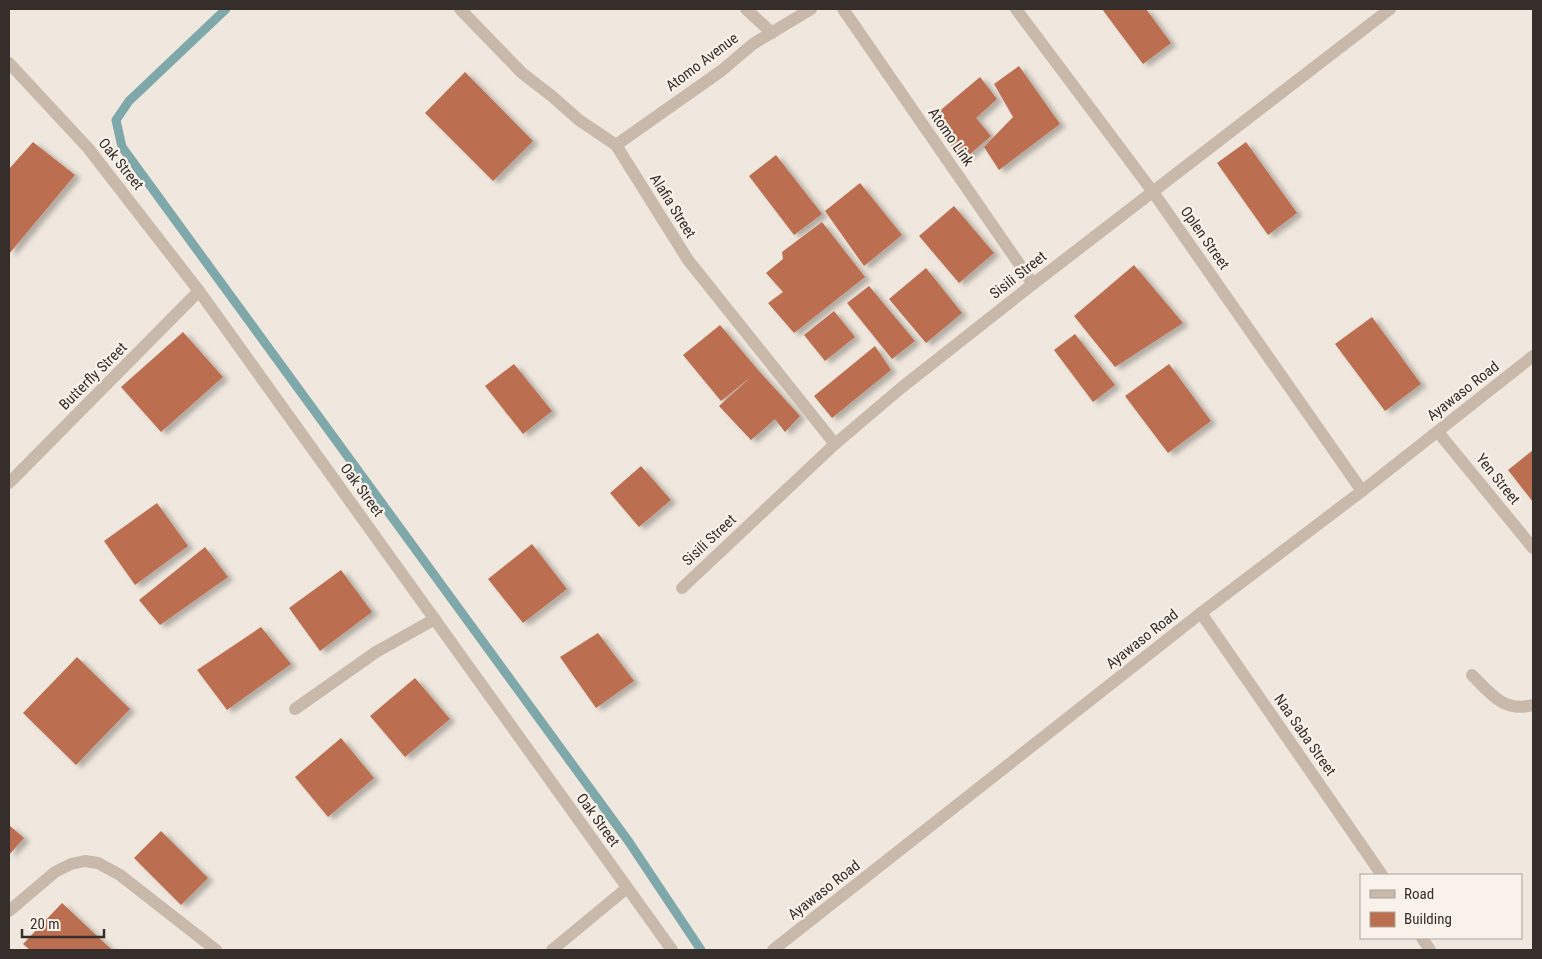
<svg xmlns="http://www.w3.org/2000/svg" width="1542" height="959" viewBox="0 0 1542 959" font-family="'Roboto Condensed',sans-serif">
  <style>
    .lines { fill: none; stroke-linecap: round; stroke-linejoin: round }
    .stream { stroke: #7fa8ab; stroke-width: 9 }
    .building { fill: #bc6e51; filter: url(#shadow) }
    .minor { stroke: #c8b9ab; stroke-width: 12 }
    .labels { text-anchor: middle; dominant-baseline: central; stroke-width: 4.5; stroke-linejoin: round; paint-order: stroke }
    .street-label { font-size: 15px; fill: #362e2a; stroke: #f8f2ea }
  </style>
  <defs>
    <filter id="shadow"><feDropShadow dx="5.5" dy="3" stdDeviation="2.5" flood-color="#0004"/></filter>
  </defs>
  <rect width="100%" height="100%" fill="#f0e8de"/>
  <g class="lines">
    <!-- stream -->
    <path class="stream" d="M226,9L129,101L116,120L122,147L629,842L701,950"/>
  </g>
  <!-- building -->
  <g class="building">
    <path d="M1102,9H1146L1171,43L1143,64Z"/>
    <path d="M1019,66L1060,124L999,170L984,147L1013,117L994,84Z"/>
    <path d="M465,72L533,141L493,181L425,113Z"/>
    <path d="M980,77L997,99L976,118L991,136L963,160L930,119Z"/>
    <path d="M33,142L75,175L9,254V169Z"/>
    <path d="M1246,142L1297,213L1268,235L1217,163Z"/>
    <path d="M776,155L822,214L794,235L749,176Z"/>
    <path d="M860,183L902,235L864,266L825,211Z"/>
    <path d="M954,206L994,253L959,283L919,236Z"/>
    <path d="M822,222L865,277L794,333L768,303L783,292L766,273L783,259L782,252Z"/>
    <path d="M1134,265L1183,323L1115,367L1074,316Z"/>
    <path d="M926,268L962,313L926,343L889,299Z"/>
    <path d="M869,286L915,341L892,359L847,303Z"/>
    <path d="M834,311L855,337L825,361L804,335Z"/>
    <path d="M1372,317L1421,384L1385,411L1335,344Z"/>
    <path d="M720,325L758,370L800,416L785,432L775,419L751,440L719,406L752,376L721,401L683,355Z"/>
    <path d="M183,332L223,377L161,432L121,387Z"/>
    <path d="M1075,334L1115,385L1093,402L1054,350Z"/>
    <path d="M875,346L891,370L832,418L814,396Z"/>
    <path d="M514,364L552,411L523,434L485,386Z"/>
    <path d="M1169,364L1211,421L1168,453L1125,396Z"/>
    <path d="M1533,450V502L1508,470Z"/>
    <path d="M641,466L671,500L639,527L610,493Z"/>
    <path d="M157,503L188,546L135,585L104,541Z"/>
    <path d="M532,544L567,589L523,623L488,579Z"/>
    <path d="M205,547L228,577L160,625L139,600Z"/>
    <path d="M341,570L372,612L320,651L289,608Z"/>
    <path d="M261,627L291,664L227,710L197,670Z"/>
    <path d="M598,633L634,681L596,708L560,657Z"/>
    <path d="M77,657L130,709L76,765L23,713Z"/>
    <path d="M415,678L450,719L405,757L370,716Z"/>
    <path d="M341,738L374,778L328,817L295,777Z"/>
    <path d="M9,825L24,838L9,855Z"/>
    <path d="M161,831L208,878L181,905L134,858Z"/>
    <path d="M62,903L112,950H30L23,944Z"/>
  </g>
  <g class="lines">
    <!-- minor -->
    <g class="minor">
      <path d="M460,9L522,73L553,97L579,120L616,145L688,260L835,444"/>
      <path d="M746,9L772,33"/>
      <path d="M843,9L1033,284"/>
      <path d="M1016,9L1153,192L1362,491"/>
      <path d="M9,63L88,148L199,291L672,950"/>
      <path d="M616,145L721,71L753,44L811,9"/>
      <path d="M1438,432L1533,548"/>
      <path d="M9,483L199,291"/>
      <path d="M682,588L835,444L901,388L1033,284L1390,9"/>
      <path d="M1201,613L1382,875"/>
      <path d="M1472,675C1490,693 1504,713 1533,705"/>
      <path d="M295,709L376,652L435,619"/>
      <path d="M9,911L55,872L71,864L85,861L98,863L120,875L216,950"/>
      <path d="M1422,938L1430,950"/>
      <path d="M552,950L627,888"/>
      <path d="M773,950L1201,613L1362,491L1533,356"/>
    </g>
  </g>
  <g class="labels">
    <!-- street labels -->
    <g class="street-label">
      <text transform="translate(702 62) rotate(-37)">Atomo Avenue</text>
      <text transform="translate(951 137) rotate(55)">Atomo Link</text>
      <text transform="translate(121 164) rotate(51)">Oak Street</text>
      <text transform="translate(673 206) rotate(58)">Alafia Street</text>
      <text transform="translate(1205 238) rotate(55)">Oplen Street</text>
      <text transform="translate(1018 275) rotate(-38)">Sisili Street</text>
      <text transform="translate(93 376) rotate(-45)">Butterfly Street</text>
      <text transform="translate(1463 391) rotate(-38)">Ayawaso Road</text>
      <text transform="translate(1498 479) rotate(51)">Yen Street</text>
      <text transform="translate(362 490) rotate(54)">Oak Street</text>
      <text transform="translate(709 540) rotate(-43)">Sisili Street</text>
      <text transform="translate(1142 639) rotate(-38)">Ayawaso Road</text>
      <text transform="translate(1305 735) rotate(55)">Naa Saba Street</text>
      <text transform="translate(598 820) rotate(54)">Oak Street</text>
      <text transform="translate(824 890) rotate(-38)">Ayawaso Road</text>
    </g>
  </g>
  <!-- border -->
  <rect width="1542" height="959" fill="none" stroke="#362e2a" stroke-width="20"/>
  <!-- legend -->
  <rect x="1360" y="874" width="162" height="65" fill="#f8f2ea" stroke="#aaa49d"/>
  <rect x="1370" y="890" width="25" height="8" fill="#c8b9ab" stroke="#aaa49d"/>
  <text x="1404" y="899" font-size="15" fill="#362e2a">Road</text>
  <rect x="1370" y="912" width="25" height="15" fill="#bc6e51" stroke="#aaa49d"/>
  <text x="1404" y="924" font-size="15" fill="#362e2a">Building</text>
  <!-- scale -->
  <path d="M22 929v8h82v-8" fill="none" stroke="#362e2a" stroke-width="2.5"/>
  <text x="30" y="929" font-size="15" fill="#362e2a" stroke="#f8f2ea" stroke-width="4" paint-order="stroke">20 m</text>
</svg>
